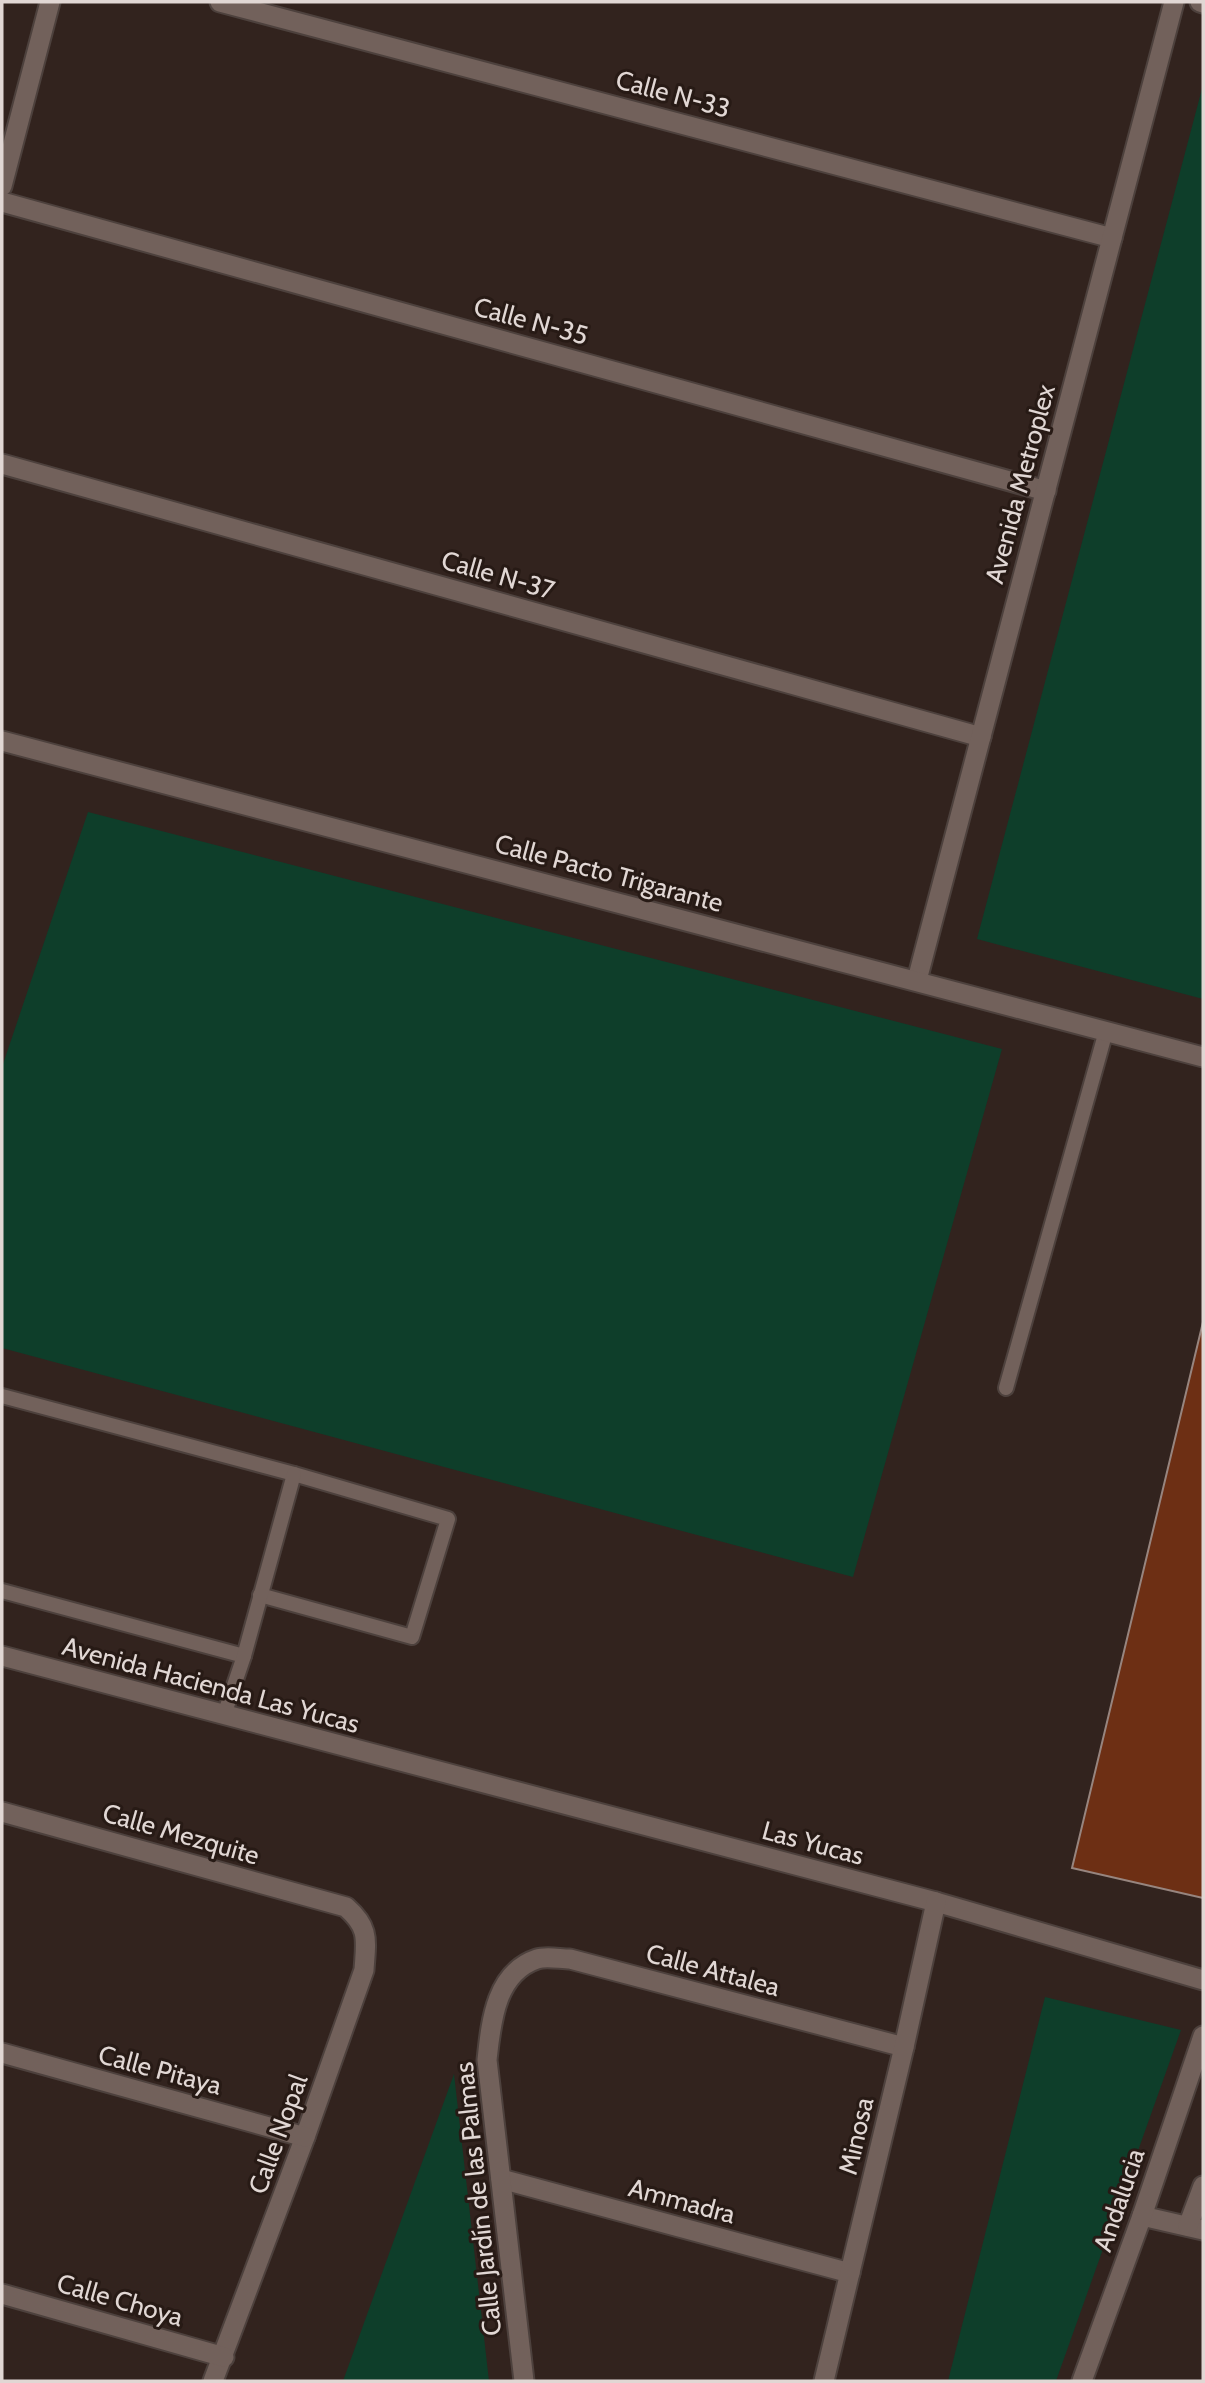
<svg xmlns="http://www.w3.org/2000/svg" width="1205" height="2383" viewBox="0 0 1205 2383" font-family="Cabin,sans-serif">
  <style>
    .green { fill: #0e3e2a }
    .building { fill: #6d2f14; stroke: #97857f; stroke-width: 2 }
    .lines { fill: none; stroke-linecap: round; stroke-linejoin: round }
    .service-casing { stroke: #4d413d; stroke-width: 18 }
    .minor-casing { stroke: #4d413d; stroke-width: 23 }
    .tertiary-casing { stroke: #4d413d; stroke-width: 23 }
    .service { stroke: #72615b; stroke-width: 14 }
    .minor { stroke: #72615b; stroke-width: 19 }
    .tertiary { stroke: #72615b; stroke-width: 19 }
    .labels { text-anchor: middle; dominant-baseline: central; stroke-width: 6; stroke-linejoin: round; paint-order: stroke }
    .street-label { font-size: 26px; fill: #e1d7d4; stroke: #271a15 }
  </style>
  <rect width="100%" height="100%" fill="#32231e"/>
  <!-- green -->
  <g class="green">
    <path d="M1203,85V999L977,939Z"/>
    <path d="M88,812L1002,1049L853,1577L2,1348V1067Z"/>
    <path d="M1045,1997L1181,2030L1056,2381H948Z"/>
    <path d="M454,2074L489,2381H343Z"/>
  </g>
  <!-- building -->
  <path class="building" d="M1203,1322V1898L1072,1868Z"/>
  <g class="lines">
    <!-- service casing -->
    <g class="service-casing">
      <g id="service">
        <path d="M1006,1388L1106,1031"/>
        <path d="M2,1396L294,1474L448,1519L412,1637L260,1595"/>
        <path d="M2,1591L244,1656"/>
        <path d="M224,1715L244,1656L294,1474"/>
      </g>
    </g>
    <!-- minor casing -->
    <g class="minor-casing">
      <g id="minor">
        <path d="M220,2L1112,238"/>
        <path d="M1200,2L1203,3"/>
        <path d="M2,186L50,2"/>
        <path d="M2,202L1046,491"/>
        <path d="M2,464L981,737"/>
        <path d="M917,980L1174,2"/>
        <path d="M2,1656L936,1902L1203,1980"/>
        <path d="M2,1812L346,1907C370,1928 366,1940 364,1970L305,2137L213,2381"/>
        <path d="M2,2053L305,2137"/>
        <path d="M501,2179L850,2273"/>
        <path d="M1142,2216L1203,2230"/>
        <path d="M1188,2226L1203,2186"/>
        <path d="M2,2294L224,2357"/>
        <path d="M524,2381L487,2060C491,2023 495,1973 537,1959C546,1956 560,1959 570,1959L904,2047"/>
        <path d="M824,2381L904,2047L936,1902"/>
        <path d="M1082,2381L1142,2216L1203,2036"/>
      </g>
    </g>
    <!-- tertiary casing -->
    <g class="tertiary-casing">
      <path id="tertiary" d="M2,741L1203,1057"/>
    </g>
    <!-- service -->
    <use href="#service" class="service"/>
    <!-- minor -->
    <use href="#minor" class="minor"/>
    <!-- tertiary -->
    <use href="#tertiary" class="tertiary"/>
  </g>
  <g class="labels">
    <!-- street labels -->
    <g class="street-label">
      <text transform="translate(673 94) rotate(15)">Calle N-33</text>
      <text transform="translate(531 321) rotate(15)">Calle N-35</text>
      <text transform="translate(1020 484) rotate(-75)">Avenida Metroplex</text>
      <text transform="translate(498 575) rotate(16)">Calle N-37</text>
      <text transform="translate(609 873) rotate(15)">Calle Pacto Trigarante</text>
      <text transform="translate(211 1685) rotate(15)">Avenida Hacienda Las Yucas</text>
      <text transform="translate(181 1834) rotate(16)">Calle Mezquite</text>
      <text transform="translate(813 1843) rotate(15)">Las Yucas</text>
      <text transform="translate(713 1970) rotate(15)">Calle Attalea</text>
      <text transform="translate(160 2070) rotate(15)">Calle Pitaya</text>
      <text transform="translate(278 2134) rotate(-70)">Calle Nopal</text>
      <text transform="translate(856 2136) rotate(-77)">Minosa</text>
      <text transform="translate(478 2199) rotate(-96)">Calle Jardín de las Palmas</text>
      <text transform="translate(1119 2200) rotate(-71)">Andalucia</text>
      <text transform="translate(682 2201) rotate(15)">Ammadra</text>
      <text transform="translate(120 2300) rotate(16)">Calle Choya</text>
    </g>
  </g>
  <!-- border -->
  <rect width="1205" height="2383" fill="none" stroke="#e1d7d4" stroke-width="7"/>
</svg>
